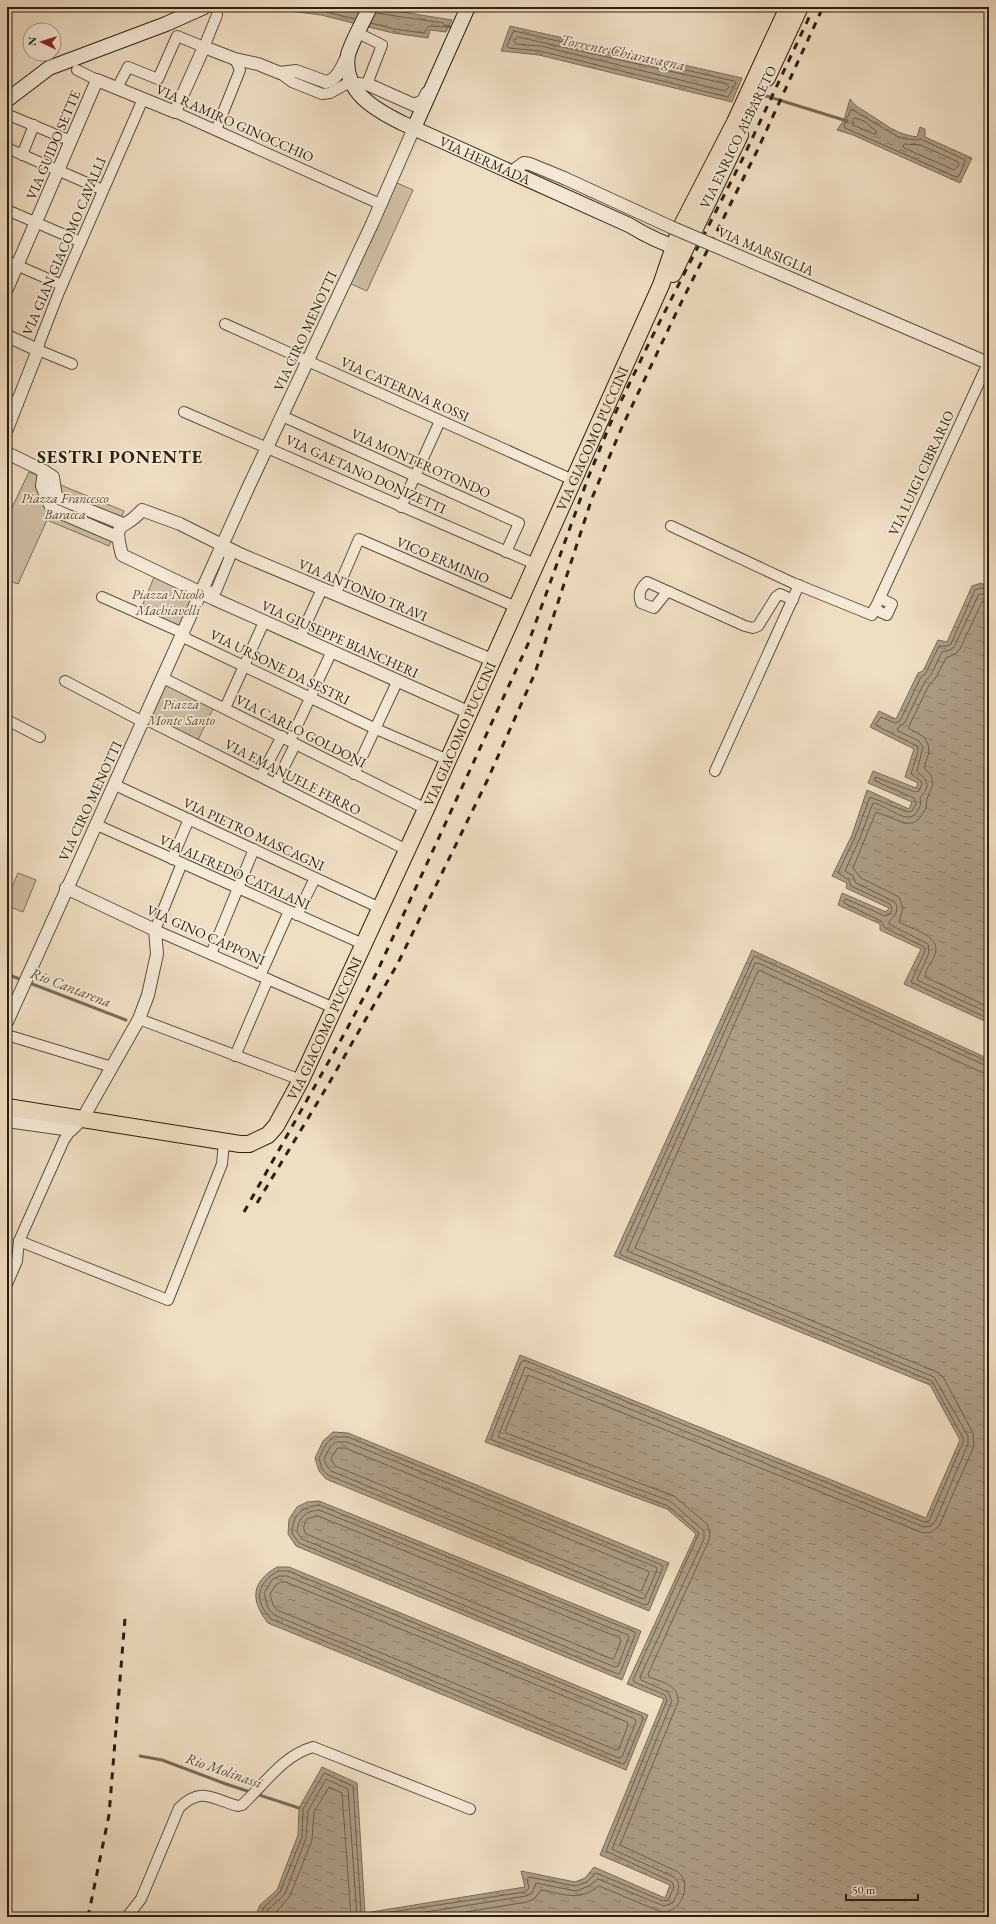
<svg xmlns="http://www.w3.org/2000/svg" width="996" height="1924" viewBox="0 0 996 1924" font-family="'EB Garamond',serif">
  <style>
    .green { fill: #cfbea4; stroke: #7e6e58 }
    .water { fill: url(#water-ripples); stroke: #796b55 }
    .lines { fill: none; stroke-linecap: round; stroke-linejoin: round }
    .shore { stroke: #6c5e49; stroke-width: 1 }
    .stream { stroke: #796b55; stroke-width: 3 }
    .minor-casing { stroke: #5d4f3a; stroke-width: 12 }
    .tertiary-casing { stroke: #5d4f3a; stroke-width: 14 }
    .secondary-casing { stroke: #2c1f0d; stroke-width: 16 }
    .primary-casing { stroke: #2c1f0d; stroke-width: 18 }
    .minor { stroke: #f5ead8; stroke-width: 10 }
    .tertiary { stroke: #f5ead8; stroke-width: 12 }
    .secondary { stroke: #f5ead8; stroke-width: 14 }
    .primary { stroke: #f0dec3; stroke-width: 16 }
    .rail { stroke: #2c1f0d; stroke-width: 3; stroke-dasharray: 7 7; stroke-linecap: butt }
    .tertiary-bridge-casing { stroke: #5d4f3a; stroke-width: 14; stroke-linecap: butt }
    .tertiary-bridge { stroke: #f5ead8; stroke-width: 12 }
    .labels { text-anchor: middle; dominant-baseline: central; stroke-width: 3.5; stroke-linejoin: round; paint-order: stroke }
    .street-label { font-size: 14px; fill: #2c1f0d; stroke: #f5ead8 }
    .park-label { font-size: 14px; font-style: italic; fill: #5d4f3a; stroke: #f5ead8 }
    .water-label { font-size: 15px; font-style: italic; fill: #594b37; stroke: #f5ead8 }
    .district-label { font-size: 18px; font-weight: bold; letter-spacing: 1px; fill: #2c1f0d; stroke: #f5ead8 }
  </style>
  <defs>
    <pattern id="water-ripples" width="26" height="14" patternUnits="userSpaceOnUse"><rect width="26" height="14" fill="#ad9d85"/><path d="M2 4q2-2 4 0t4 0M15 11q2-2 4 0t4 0" fill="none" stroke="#8d7f6b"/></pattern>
  </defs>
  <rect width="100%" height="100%" fill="#f0dec3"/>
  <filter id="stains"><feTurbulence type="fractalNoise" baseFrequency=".005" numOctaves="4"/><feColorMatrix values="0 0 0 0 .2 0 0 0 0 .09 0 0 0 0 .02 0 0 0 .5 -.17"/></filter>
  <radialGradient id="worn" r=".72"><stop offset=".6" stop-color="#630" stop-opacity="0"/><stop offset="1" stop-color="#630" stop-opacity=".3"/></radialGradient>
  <!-- green -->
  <g class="green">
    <path d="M395,182L413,190L367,291L349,283Z"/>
    <path d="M29,472L124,511L109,546L47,520L18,584L7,580V518Z"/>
    <path d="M155,575L196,594L180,630L140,611Z"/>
    <path d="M165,684L214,707L198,740L149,717Z"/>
    <path d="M18,873L36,880L23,912L7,906V899Z"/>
  </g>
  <!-- water -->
  <g class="water">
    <path d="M258,7H371L452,20L446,32L430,30L428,38L393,33L321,15Z"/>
    <path d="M510,26L742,78L732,102L539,55L501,51Z"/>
    <path d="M850,99C859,110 859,107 869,114C887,125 895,134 917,137L920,127L925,129V137L972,158L960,183L853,135L837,130L844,120Z"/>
    <path d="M981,583L989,587V1023L904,984L921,949L880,930V924L838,905L842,893L886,912L889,908L846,888L847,883L832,876L852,835L867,790L909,809L912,802L868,783L873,771L916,788L918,783L905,777L914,749L870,727L879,711L896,719L918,673L923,671L938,640L947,642L972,586Z"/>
    <path d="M752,950L989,1059V1917H255L260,1905L277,1890L298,1835L299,1808L322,1767L357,1783L365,1913L525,1887L521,1871L575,1882L585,1878L594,1867L665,1898L670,1885L600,1855L664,1699L627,1684L696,1534L667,1509L485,1442L520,1355L926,1518L960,1440L930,1385L614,1256Z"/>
    <path d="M333,1432L348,1433L669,1563L649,1611L326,1479L319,1471L315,1458L323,1441Z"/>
    <path d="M319,1501L641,1631L622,1680L296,1546L288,1534L289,1519L297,1507L307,1502Z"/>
    <path d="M277,1567H289L648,1715L626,1770L268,1623C250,1600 251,1582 277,1567Z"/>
  </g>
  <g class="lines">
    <!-- shore -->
    <g class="shore">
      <path d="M289,7L322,11L355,19"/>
      <path d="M371,23L394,29L424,33L429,26L443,27L445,26L443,23L376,13"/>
      <path d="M514,31L734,81L736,83L728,97L540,51L509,48L507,46Z"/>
      <path d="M518,37L727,84L729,87L725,91L541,46L516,44L514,41Z"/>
      <path d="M853,110L900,138L916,140L921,139L965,160V162L959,176L956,177L845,128L844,126L850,111Z"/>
      <path d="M855,118L864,121L876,131V134H874L853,125V120Z"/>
      <path d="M905,144L921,145L958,162L959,165L954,170L904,148L903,146Z"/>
      <path d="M989,590L981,588L975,590L951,644L947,646H939L926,673L921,677L900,721L895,723L881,717L876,724L877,726L917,746L918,751L911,774L920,780L922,784L919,791L915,792L875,777V781L914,798L916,804L912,811L907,812L870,797L855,837L838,873L849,880L851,886L890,904L892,909L890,914L885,916L846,899L844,900V903L881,921L885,928L924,947L925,951L911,982L989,1019"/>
      <path d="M989,595L979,594L954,647L950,650L942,652L931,675L925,681L905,722L897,729L898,731L919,741L923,747L917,771C927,780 932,786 920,797C921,803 921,806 917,812C908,827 885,804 873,803L860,838L845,871L853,876L856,883L895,902C899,909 896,917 889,921V924L928,944L929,953L917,980L989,1013"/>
      <path d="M989,601L982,602L960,649L955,654L946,658L935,679L929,685L908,728L924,737L928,744L929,752L924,768L931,775L933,784L927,799L926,808L919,819L913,823H905L876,812L853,868L861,878L899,897L903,908L899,922C913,930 944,936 934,957C931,963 925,970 925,977L989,1007"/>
      <path d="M334,1437H348L662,1565L663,1567L648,1604L645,1605L328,1475L322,1469L319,1458L326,1444Z"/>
      <path d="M336,1442H347L656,1567L657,1570L645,1598L643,1599L331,1471L327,1466L324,1459L330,1447Z"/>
      <path d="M338,1448H345L648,1571L649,1573L642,1590L639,1591L335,1466L331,1459Z"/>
      <path d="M319,1505L635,1632V1635L620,1673L618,1674L299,1543L292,1533C293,1515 301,1507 319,1505Z"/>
      <path d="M319,1510L628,1635L629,1637L618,1666L615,1667L302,1539L297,1532C298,1518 305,1511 319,1510Z"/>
      <path d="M318,1516L620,1638L621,1641L614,1658L612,1659L306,1534C302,1528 304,1524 307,1519Z"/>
      <path d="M278,1571H288L642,1716L643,1719L625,1763L622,1764L271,1619C254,1601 256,1583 278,1571Z"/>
      <path d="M279,1576H287L635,1719L636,1722L622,1757L619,1758L274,1615L268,1608L264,1593L272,1580Z"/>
      <path d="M281,1582H286L627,1722L628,1725L619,1749L616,1750L277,1610L273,1605L270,1594L276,1585Z"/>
      <path d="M260,1917L264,1907L280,1892L302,1837L303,1809L324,1773L353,1786L361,1912L364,1916L525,1892L529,1888L527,1879L529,1877L575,1886L587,1882L596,1873L663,1901L668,1900L674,1887L672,1882L606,1851L667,1700L665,1695L634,1682L633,1680L699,1533L668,1506L492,1440L491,1438L521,1362L524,1360L924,1522L929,1521L964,1440L932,1381L621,1255L620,1253L754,956L989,1062"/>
      <path d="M265,1917L268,1910L285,1894L306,1838L308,1811L326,1779L348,1789L357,1917"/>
      <path d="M272,1917L290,1896L312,1840L314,1812L329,1787L342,1793L351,1917"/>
      <path d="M395,1917L526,1896L532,1893L536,1883L576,1891L589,1886L598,1879L664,1906L673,1903C677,1894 683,1885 674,1877L612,1849L672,1701L668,1692L641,1680L640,1677L704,1539V1531L670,1501L498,1437L525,1367L924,1527L931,1526L935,1522L968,1444V1436L934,1377L627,1251L755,963H758L989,1067"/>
      <path d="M434,1917L527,1902L534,1899L541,1890C565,1894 578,1902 599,1886L659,1911C679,1917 694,1885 678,1872L620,1845L678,1702C679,1685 662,1682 649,1677L648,1674L709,1540L710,1533L707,1524L674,1496L506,1433L505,1431L528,1375L923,1533L932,1532L939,1526L974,1446L973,1433L943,1377L937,1372L635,1248L758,971H761L981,1072L989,1073"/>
    </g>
    <!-- stream -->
    <g class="stream">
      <path d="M445,26L451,27"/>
      <path d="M763,95L847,121"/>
      <path d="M7,974L22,980"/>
      <path d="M27,982L126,1020"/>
      <path d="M140,1756L162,1760L226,1784L299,1808"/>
    </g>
    <!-- minor casing -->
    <g class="minor-casing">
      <g id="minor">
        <path d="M77,70L97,80"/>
        <path d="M280,73L292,82L322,94L330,93L350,82L367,84L382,45L358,33"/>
        <path d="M117,88L128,67L158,79L177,36L204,47L217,15"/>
        <path d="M175,112L380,204"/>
        <path d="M11,116L71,141"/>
        <path d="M216,130L240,70L235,59"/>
        <path d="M7,148L103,190"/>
        <path d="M22,155L34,125"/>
        <path d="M7,210L81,242"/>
        <path d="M7,261L62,285"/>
        <path d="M225,324L573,480"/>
        <path d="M72,364L38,350L40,341L59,292L143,99"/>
        <path d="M7,399L18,404"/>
        <path d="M184,412L535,564"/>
        <path d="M282,416L519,523L506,552"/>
        <path d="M401,507L440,421"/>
        <path d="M671,526L793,583L872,615L988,363"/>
        <path d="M670,592L666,593L654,608L641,603C638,594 640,589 647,582L745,626L753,628L758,626L776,597L780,594L793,600"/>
        <path d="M200,593L216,591L230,557L223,546"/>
        <path d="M335,595L359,539L516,607"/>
        <path d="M102,597L183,633L187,639L376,729L448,760"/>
        <path d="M874,609L887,615L892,604L880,598"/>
        <path d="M300,637L322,589"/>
        <path d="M163,678L426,809"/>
        <path d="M65,681L143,722"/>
        <path d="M225,708L264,622"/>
        <path d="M145,719L407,850"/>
        <path d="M7,720L40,737"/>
        <path d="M290,741L332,651"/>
        <path d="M715,771L799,585"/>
        <path d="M354,774L398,680"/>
        <path d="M261,776L282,736"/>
        <path d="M276,783L295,745"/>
        <path d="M115,785L380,908"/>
        <path d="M97,825L363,944"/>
        <path d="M172,859L189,819"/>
        <path d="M182,863L155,930L334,1008"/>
        <path d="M297,915L315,878"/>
        <path d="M211,954L254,849"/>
        <path d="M260,976L289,911"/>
        <path d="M139,1019L301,1080"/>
        <path d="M7,1035L112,1067"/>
        <path d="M235,1056L268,979"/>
        <path d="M19,1241L168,1300L222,1164L224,1142"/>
        <path d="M7,1284L17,1261L19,1241L64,1140L71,1130"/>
        <path d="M127,1917L141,1899L179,1808C202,1786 211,1799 238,1806L242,1805C265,1784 282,1756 313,1747L470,1809"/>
      </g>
    </g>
    <!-- tertiary casing -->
    <g class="tertiary-casing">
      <g id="tertiary">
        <path d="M367,84L414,105L423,101L427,93"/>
        <path d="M514,174L517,168L524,163L530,164L564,178"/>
        <path d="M783,275L988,363L989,360"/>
        <path d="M7,289L97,80L175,112L204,47L235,59L258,64L280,73L296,71L326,82C338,80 343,64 348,55"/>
        <path d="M7,336L38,350L7,429"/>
        <path d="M7,453L44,471L53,477L56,497L123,524"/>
        <path d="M44,471L42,486L52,509L117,537"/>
        <path d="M468,712L214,599L122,555C112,517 123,533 142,510L180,524L242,555L492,660"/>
        <path d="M7,1022L248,488L372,224L414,128"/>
        <path d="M7,1121L71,1130L83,1118L139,1019L148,995L157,954L155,930L66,888"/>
      </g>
    </g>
    <!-- secondary casing -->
    <g class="secondary-casing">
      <g id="secondary">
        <path id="s1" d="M370,7C364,20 351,43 348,55C342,91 374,109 402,123L629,225C647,236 665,245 685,250"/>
        <path d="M7,100L49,68L166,24L204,7"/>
        <path d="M414,128L468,7"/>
      </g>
    </g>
    <!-- primary casing -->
    <g class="primary-casing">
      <g id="primary">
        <path d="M767,78L800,7"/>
        <path d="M673,274L740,135"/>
        <path id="s2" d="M7,1107L240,1144H249L268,1135L276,1126L301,1080L426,809L661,285L680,229L735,122L788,7"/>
      </g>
    </g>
    <!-- minor -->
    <use href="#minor" class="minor"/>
    <!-- tertiary -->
    <use href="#tertiary" class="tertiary"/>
    <!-- secondary -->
    <use href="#secondary" class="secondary"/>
    <!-- primary -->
    <use href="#primary" class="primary"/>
    <!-- rail -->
    <g class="rail">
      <path d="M257,1203L328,1085L398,963L487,781L535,673L592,498L622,427L678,309L757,151L823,7"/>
      <path d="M244,1212L347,1029L377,972L528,644L588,478L611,422L650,341L742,160L814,7"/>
      <path d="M88,1917L109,1815L125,1618"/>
    </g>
    <!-- tertiary-bridge casing -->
    <g class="tertiary-bridge-casing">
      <path id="tertiary-bridge" d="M564,178L673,228L783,275"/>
    </g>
    <!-- tertiary-bridge -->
    <use href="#tertiary-bridge" class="tertiary-bridge"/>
  </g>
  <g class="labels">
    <!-- street labels -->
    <g class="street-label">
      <text transform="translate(235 123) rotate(24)">VIA RAMIRO GINOCCHIO</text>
      <text transform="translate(738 137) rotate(-64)">VIA ENRICO ALBARETO</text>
      <text transform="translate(53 145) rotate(-67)">VIA GUIDO SETTE</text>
      <text stroke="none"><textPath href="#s1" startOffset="238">VIA HERMADA</textPath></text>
      <text transform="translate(64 246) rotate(-67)">VIA GIAN GIACOMO CAVALLI</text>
      <text transform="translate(766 251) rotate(23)">VIA MARSIGLIA</text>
      <text transform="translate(305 331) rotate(-65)">VIA CIRO MENOTTI</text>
      <text transform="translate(405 389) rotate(24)">VIA CATERINA ROSSI</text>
      <text stroke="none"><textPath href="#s2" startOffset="1035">VIA GIACOMO PUCCINI</textPath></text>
      <text transform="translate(421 463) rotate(24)">VIA MONTEROTONDO</text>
      <text transform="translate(921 473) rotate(-65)">VIA LUIGI CIBRARIO</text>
      <text transform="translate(366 474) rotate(24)">VIA GAETANO DONIZETTI</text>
      <text transform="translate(443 560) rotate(23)">VICO ERMINIO</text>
      <text transform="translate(363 590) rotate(23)">VIA ANTONIO TRAVI</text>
      <text transform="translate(340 639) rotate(24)">VIA GIUSEPPE BIANCHERI</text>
      <text transform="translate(280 667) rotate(26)">VIA URSONE DA SESTRI</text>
      <text transform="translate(301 731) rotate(27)">VIA CARLO GOLDONI</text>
      <text stroke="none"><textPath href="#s2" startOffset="711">VIA GIACOMO PUCCINI</textPath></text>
      <text transform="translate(293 777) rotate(27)">VIA EMANUELE FERRO</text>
      <text transform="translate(90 801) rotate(-65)">VIA CIRO MENOTTI</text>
      <text transform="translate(254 834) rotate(25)">VIA PIETRO MASCAGNI</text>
      <text transform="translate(235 872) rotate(24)">VIA ALFREDO CATALANI</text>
      <text transform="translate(206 935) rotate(24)">VIA GINO CAPPONI</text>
      <text stroke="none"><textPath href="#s2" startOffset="387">VIA GIACOMO PUCCINI</textPath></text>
    </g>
    <!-- park labels -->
    <g class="park-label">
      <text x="65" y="498">Piazza Francesco<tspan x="65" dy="16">Baracca</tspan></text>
      <text x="168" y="594">Piazza Nicolò<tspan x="168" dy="16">Machiavelli</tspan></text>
      <text x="181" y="704">Piazza<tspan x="181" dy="16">Monte Santo</tspan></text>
    </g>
    <!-- water labels -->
    <g class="water-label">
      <text transform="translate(623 52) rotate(12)">Torrente Chiaravagna</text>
      <text transform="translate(71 987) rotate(21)">Rio Cantarena</text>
      <text transform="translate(224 1770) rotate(19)">Rio Molinassi</text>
    </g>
    <!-- district labels -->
    <g class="district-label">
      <text x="120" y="456">SESTRI PONENTE</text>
    </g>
  </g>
  <!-- margin -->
  <rect width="996" height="1924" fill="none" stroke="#f0dec3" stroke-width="24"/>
  <rect x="8" y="8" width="980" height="1908" fill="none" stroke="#2c1f0d" stroke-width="2"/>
  <rect x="12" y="12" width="972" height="1900" fill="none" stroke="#2c1f0d"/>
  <!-- north arrow -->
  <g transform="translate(42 42) rotate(274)"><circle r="19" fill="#f5ead8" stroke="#a59987"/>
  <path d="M0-3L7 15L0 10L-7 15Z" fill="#8f2418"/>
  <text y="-6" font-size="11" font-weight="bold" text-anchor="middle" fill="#2c1f0d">N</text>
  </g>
  <!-- scale -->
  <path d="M846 1894v6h72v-6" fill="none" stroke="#2c1f0d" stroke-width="2"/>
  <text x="852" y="1894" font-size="12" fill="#2c1f0d" stroke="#f5ead8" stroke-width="3" paint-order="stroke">50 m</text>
  <rect width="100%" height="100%" filter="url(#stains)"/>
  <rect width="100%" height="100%" fill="url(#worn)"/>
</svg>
